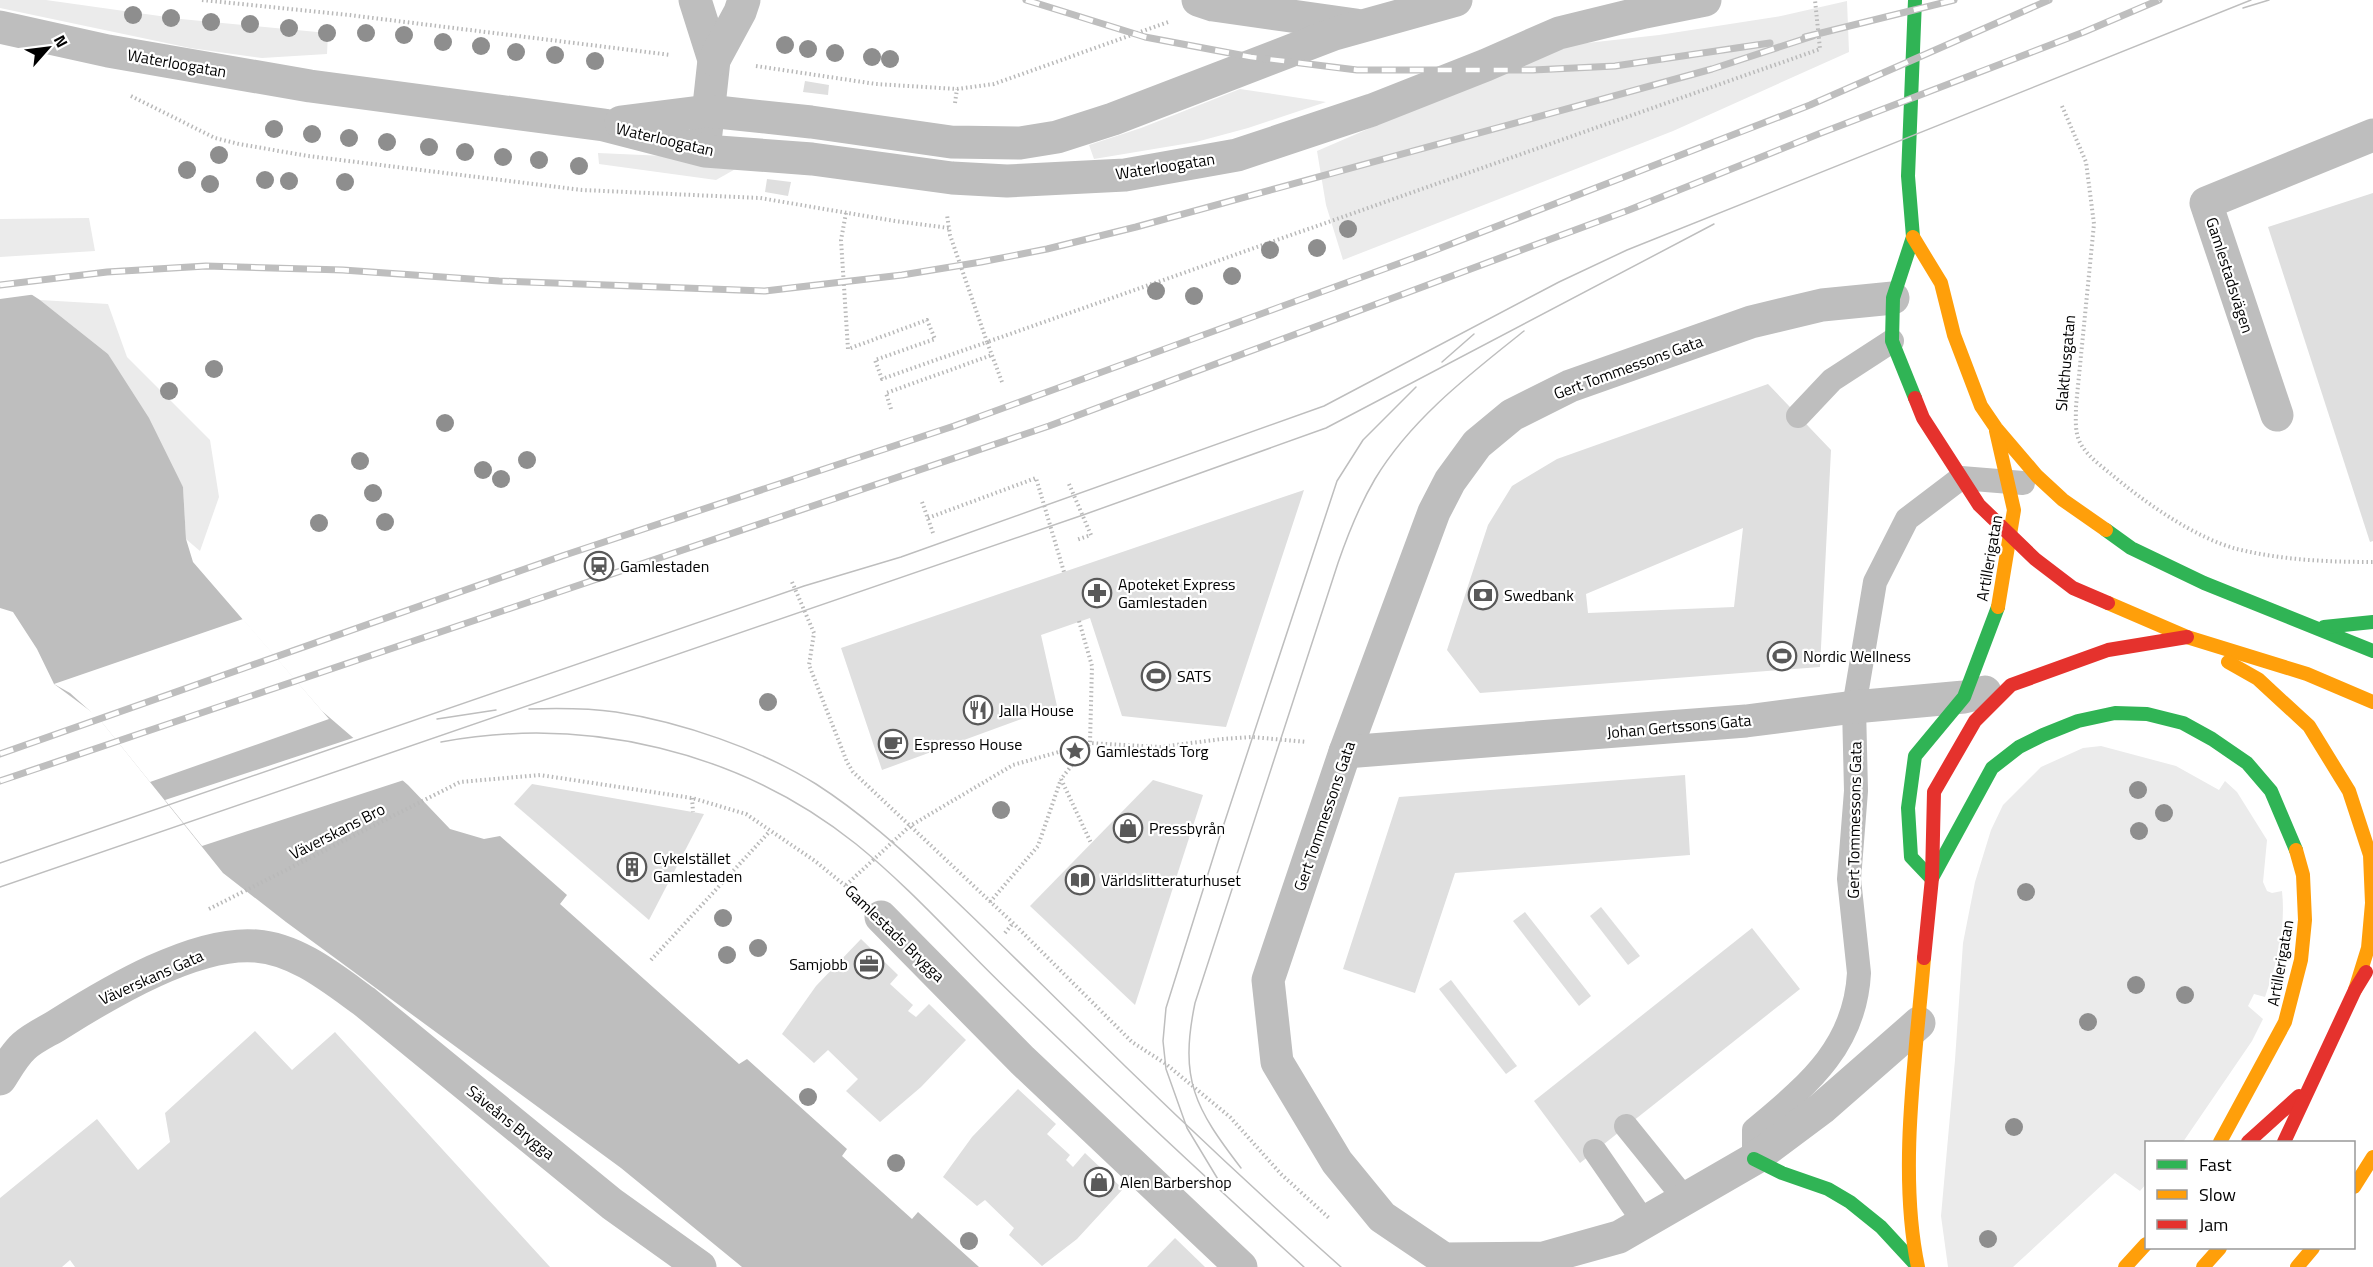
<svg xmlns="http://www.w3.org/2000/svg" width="2373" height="1267" viewBox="0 0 2373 1267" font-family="'Titillium Web',sans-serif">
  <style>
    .green { fill: #ebebeb }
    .water { fill: #bebebe }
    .pier { fill: #fff }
    .building { fill: #dfdfdf; fill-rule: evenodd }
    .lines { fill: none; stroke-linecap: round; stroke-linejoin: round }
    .path { stroke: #b9b9b9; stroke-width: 4; stroke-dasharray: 1.5 3; stroke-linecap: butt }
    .lane { stroke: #bebebe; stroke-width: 24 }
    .street { stroke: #bebebe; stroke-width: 33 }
    .fast { stroke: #30b455; stroke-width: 14 }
    .slow { stroke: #ff9f0a; stroke-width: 14 }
    .jam { stroke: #e5322d; stroke-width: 14 }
    .tram { stroke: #bebebe; stroke-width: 1.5 }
    .rail-casing { stroke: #bebebe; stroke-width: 7 }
    .rail { stroke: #fff; stroke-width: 4.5; stroke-dasharray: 14; stroke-linecap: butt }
    .tree { fill: #8e8e8e }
    .labels { text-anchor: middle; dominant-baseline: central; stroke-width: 4.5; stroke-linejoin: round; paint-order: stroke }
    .street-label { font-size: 16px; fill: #000; stroke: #fff }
    .poi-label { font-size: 16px; fill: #000; stroke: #fff; text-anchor: start }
  </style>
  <rect width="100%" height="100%" fill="#fff"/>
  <!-- green -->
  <g class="green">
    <path d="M0,0H46L181,19L328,33L327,54L262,58L190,48L0,8Z"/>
    <path d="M1847,1L1849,52L1673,131L1343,260L1326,205L1317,151L1560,46L1659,35L1781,16Z"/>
    <path d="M1240,89L1326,102L1248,128L1196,142L1094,159L1089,145L1141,128Z"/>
    <path d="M598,153L665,156L739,167L716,180L599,164Z"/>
    <path d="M89,218L95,251L0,257V219Z"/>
    <path d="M40,300L108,304L127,357L210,440L219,497L200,551L186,539L183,487L108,354Z"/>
    <path d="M2101,746L2176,766L2219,790L2225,781L2237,792L2267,840L2263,882L2267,891L2272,893L2282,891C2286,928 2277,963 2265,997L2254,994L2248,1006L2263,1019L2252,1041L2183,1142H2146V1184L2140,1191L2115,1173L2013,1267H1948L1941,1216L1955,1060L1963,943L1975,882L1991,830L2003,805L2041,767L2083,748Z"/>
  </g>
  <!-- water -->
  <path class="water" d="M0,274L40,300L108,354L149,418L183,487L186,539L193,562L322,711L408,785L450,829L484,839L500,836L567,895L560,904L739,1064L747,1059L847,1149L842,1156L912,1219L918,1212L979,1267H742L621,1168L286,922L223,873L97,716L54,684L37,649L13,612L0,608Z"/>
  <!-- pier -->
  <g class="pier">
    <path d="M0,271L2,272L37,294L0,299Z"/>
    <path d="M243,619L329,719L150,782L100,720L70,693L54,684Z"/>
    <path d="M356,737L404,780L202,846L165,800Z"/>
  </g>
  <!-- building -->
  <g class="building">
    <path d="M805,81L829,85L828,95L803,92Z"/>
    <path d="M767,179L791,182L788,196L765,192Z"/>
    <path d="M2373,193V541L2370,542L2268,227Z"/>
    <path d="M1768,384L1831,450L1820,667L1480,693L1447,650L1488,525L1512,486L1557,459ZM1743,528L1734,607L1588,613L1586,594Z"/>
    <path d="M1304,490L1226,727L1122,716L1090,618L1041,635L1057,706L882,770L841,648Z"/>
    <path d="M1685,775L1690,855L1455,873L1415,993L1343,969L1399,797Z"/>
    <path d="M1153,780L1203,795L1135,1005L1030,906Z"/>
    <path d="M532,784L704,814L649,920L514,804Z"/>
    <path d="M1601,907L1640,956L1628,965L1590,916Z"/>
    <path d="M1525,912L1591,996L1579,1006L1513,921Z"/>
    <path d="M1752,928L1800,989L1580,1163L1534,1101Z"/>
    <path d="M861,939L898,975L890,984L913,1005L908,1011L916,1017L929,1004L966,1040L921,1087L880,1122L846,1091L858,1079L828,1050L814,1063L782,1034L816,986Z"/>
    <path d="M1451,980L1517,1066L1506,1074L1439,989Z"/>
    <path d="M255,1031L292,1070L335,1032L550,1267H75L70,1260L62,1267H0V1198L97,1119L138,1170L170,1142L165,1113Z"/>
    <path d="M1018,1089L1056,1124L1047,1134L1070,1155L1066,1160L1073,1167L1085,1153L1123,1189L1077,1239L1042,1266L1009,1235L1014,1228L985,1200L977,1206L943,1177L972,1137Z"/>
    <path d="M1175,1238L1205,1267H1147Z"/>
  </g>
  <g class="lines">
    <!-- path -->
    <g class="path">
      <path d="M202,0L349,15L671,55"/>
      <path d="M756,66L876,84L957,89L994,84L1168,22"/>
      <path d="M131,96L215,138L239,144L308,156L582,190L760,198L895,221L949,228"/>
      <path d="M955,103L957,89"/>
      <path d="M2062,106L2086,162L2094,224L2076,406C2076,419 2074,434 2082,446C2089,457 2101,466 2111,474C2144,502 2195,538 2237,549C2282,560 2327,562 2373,562"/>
      <path d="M846,213L841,240L848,349L927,320L935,339L875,360L882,379L987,342L950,235L947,215"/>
      <path d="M1002,382L987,342L1820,49L1815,0"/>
      <path d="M891,409L886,393L992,355"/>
      <path d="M1069,484L1091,535L1076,540"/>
      <path d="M922,502L933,533"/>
      <path d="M928,518L1036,478L1064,572"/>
      <path d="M792,582L814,633L809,665L847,762L853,772L1013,923L1132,1042L1166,1064L1230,1117L1281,1174L1329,1218"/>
      <path d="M1079,621L1092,666L1090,743L1160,747L1222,739L1252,737L1307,742"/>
      <path d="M1089,744L1061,779L1091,843"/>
      <path d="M692,798L693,812"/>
      <path d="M846,885L910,826L1013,765L1090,743"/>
      <path d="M990,902L1038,846L1061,779"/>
      <path d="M209,909L460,782L540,775L692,798L746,814L815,861L853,892"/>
      <path d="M1005,933L1013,923"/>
      <path d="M651,960L770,831"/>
    </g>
    <!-- lane -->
    <g class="lane">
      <path d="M1798,416L1832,380L1892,341"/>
      <path d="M1626,1126L1685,1199"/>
      <path d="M1595,1151L1644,1222"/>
      <path d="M1754,1159V1130C1806,1086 1855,1048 1859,973L1849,879L1856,791L1854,707L1875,582L1907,519L1961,478L2023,483"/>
    </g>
    <!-- street -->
    <g class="street">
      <path d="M695,0L714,60L706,133"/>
      <path d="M1198,0L1213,5L1356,25"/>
      <path d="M0,27L108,51L310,86L604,125L705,151L812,159L952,178L1007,181L1125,175L1237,155L1372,110L1486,65L1559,33L1645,12L1705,0"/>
      <path d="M714,60L740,12L744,0"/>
      <path d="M621,122L708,111L811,122L951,142L1020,143L1057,137L1113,119L1334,34L1456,0"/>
      <path d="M1893,298L1822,305L1751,322L1570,386L1512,415L1477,444L1450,481L1434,512L1345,752L1268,980L1277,1062L1337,1162L1382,1217L1444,1259L1544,1258L1619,1237L1754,1159L1822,1108L1919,1023"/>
      <path d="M2277,415L2206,203L2373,135"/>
      <path d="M1345,752L1746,721L1854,707L1964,697L1985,692"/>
      <path d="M881,917L1022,1060L1241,1267"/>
      <path d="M0,1079C7,1068 14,1055 24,1046C34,1037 48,1031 59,1024C110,992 195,941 256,946C297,949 333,979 365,1002L612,1204L700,1267"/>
    </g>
    <!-- fast -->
    <g class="fast">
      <path d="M1915,398L1892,341L1893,298L1913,237L1908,176L1915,0"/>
      <path d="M2106,530L2131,548L2204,583L2373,651"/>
      <path d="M2324,627L2373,622"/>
      <path d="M1930,877L1911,857L1908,808L1915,756L1964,697L1998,607"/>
      <path d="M1932,878L1992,768L2019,747L2043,735L2078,721L2115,713L2147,714L2183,723L2212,739L2247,763L2271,791L2296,850"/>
      <path d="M1754,1159L1782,1173L1828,1189L1850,1202L1881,1227L1917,1266"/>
    </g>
    <!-- slow -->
    <g class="slow">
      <path d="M1913,237L1941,283L1954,335L1981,406L1996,428L2037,476L2063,500L2106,530"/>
      <path d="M1996,431L2014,510L1998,607"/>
      <path d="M2108,603L2187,637L2307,674L2373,702"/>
      <path d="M2228,662L2258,679L2309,726L2349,791L2370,855L2372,903L2368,948L2355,990"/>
      <path d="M2220,1142L2285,1022L2301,960L2305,920L2303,875L2296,850"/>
      <path d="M2354,1187L2373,1157"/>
      <path d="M1918,1267C1898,1172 1916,1056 1924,958"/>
      <path d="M2125,1267L2146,1244"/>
      <path d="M2203,1267L2220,1248"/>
      <path d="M2297,1267L2313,1248"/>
    </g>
    <!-- jam -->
    <g class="jam">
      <path d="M1915,398L1923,418L1979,505L2035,559L2073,588L2108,603"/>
      <path d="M1924,958L1932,878L1934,792L1975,721L2011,685L2108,650L2187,637"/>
      <path d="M2248,1142L2299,1096"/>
      <path d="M2284,1142L2355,990L2366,972"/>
    </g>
    <!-- tram -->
    <g class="tram">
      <path d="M2243,8L2269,0"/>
      <path d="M1442,362L1474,334"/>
      <path d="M529,709C558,708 587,708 616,712C681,722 760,749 816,784C861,813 900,848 938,884C985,928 1031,974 1077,1019C1163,1104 1251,1187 1341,1267"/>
      <path d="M437,719L496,710"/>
      <path d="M441,742C586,715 740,751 856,844C914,891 963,948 1017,999C1111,1089 1207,1179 1304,1267"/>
      <path d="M0,863L804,586L901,557L1324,406L1559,282L1627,250L2251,0"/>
      <path d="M0,887L1083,515L1326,428L1714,224"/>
      <path d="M1241,1168C1195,1108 1179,1080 1195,1003L1338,563C1348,534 1359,506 1375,479C1411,419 1470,374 1524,331"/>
      <path d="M1222,1186L1187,1128L1166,1069L1163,1041L1166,1008L1218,842L1337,481L1363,440L1416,387"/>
    </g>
    <!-- rail casing -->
    <g class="rail-casing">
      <g id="rail">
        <path d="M1026,0L1145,37L1251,57L1357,70H1533L1615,66L1770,43"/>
        <path d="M1805,37L1954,0"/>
        <path d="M0,285L107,272L206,266L343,270L499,281L765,291L902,275L981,262L1047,249L1136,227L1712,69L1813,36"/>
        <path d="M0,754L562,556L954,426L1425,254L1810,105L2049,0"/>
        <path d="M0,781L1049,426L1629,210L1821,133L2084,32L2159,0"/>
      </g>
    </g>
    <!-- rail -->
    <use href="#rail" class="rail"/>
  </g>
  <!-- trees -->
  <g class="tree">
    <circle cx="133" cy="15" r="9"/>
    <circle cx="171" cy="18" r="9"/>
    <circle cx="211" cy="22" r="9"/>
    <circle cx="250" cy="24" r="9"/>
    <circle cx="289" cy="28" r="9"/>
    <circle cx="327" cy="33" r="9"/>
    <circle cx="366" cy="33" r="9"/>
    <circle cx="404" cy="35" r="9"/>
    <circle cx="443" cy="42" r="9"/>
    <circle cx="785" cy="45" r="9"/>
    <circle cx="481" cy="46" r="9"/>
    <circle cx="808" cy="49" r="9"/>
    <circle cx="516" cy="52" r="9"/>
    <circle cx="835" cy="53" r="9"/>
    <circle cx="555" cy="55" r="9"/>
    <circle cx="872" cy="57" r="9"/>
    <circle cx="890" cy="59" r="9"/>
    <circle cx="595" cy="61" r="9"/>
    <circle cx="274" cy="129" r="9"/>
    <circle cx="312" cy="134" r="9"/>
    <circle cx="349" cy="138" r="9"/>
    <circle cx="387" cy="142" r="9"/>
    <circle cx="429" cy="147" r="9"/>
    <circle cx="465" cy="152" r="9"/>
    <circle cx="219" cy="155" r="9"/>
    <circle cx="503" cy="157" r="9"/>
    <circle cx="539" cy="160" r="9"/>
    <circle cx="579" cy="166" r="9"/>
    <circle cx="187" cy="170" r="9"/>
    <circle cx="265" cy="180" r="9"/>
    <circle cx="289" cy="181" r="9"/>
    <circle cx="345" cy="182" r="9"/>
    <circle cx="210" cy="184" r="9"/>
    <circle cx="1348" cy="229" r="9"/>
    <circle cx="1317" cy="248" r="9"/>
    <circle cx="1270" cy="250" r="9"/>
    <circle cx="1232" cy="276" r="9"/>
    <circle cx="1156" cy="291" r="9"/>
    <circle cx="1194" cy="296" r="9"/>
    <circle cx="214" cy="369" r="9"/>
    <circle cx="169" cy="391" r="9"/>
    <circle cx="445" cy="423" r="9"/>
    <circle cx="527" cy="460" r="9"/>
    <circle cx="360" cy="461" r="9"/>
    <circle cx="483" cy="470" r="9"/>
    <circle cx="501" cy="479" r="9"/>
    <circle cx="373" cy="493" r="9"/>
    <circle cx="385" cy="522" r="9"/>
    <circle cx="319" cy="523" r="9"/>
    <circle cx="768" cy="702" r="9"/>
    <circle cx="2138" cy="790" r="9"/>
    <circle cx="1001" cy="810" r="9"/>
    <circle cx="2164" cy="813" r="9"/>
    <circle cx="2139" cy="831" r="9"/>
    <circle cx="2026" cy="892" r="9"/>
    <circle cx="723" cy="918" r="9"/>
    <circle cx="758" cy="948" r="9"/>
    <circle cx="727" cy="955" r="9"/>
    <circle cx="2136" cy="985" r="9"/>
    <circle cx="2185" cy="995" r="9"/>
    <circle cx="2088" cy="1022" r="9"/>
    <circle cx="808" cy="1097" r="9"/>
    <circle cx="2014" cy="1127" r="9"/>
    <circle cx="896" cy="1163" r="9"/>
    <circle cx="1988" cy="1239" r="9"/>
    <circle cx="969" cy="1241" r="9"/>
  </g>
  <!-- icons -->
  <defs>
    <g id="station-ring" transform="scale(1.5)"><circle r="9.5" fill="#fff" stroke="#595959" stroke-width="1.5"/><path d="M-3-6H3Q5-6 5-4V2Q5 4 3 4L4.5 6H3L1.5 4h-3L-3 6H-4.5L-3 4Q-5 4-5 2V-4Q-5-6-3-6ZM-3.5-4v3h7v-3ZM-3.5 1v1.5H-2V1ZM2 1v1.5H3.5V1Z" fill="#595959"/></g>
    <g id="pharmacy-ring" transform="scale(1.5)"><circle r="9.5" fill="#fff" stroke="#595959" stroke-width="1.5"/><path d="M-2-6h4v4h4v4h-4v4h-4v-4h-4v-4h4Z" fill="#595959"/></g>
    <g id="bank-ring" transform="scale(1.5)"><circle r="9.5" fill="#fff" stroke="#595959" stroke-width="1.5"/><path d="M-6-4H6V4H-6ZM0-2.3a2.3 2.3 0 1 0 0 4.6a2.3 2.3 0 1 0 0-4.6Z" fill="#595959"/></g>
    <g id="stadium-ring" transform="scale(1.5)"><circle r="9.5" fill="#fff" stroke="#595959" stroke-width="1.5"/><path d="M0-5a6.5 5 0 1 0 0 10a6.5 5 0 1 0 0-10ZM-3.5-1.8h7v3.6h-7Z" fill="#595959"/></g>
    <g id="restaurant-ring" transform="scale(1.5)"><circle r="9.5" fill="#fff" stroke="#595959" stroke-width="1.5"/><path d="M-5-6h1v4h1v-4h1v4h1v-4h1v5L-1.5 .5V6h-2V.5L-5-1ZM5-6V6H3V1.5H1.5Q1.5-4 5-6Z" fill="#595959"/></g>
    <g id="cafe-ring" transform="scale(1.5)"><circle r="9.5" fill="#fff" stroke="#595959" stroke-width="1.5"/><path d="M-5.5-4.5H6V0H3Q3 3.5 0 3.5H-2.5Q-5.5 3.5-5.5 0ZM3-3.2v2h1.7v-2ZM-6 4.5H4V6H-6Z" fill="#595959"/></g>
    <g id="sight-ring" transform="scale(1.5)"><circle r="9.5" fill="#fff" stroke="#595959" stroke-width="1.5"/><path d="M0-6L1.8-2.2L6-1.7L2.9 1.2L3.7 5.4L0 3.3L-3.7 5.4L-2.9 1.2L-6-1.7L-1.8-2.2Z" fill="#595959"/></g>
    <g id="shop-ring" transform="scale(1.5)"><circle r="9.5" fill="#fff" stroke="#595959" stroke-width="1.5"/><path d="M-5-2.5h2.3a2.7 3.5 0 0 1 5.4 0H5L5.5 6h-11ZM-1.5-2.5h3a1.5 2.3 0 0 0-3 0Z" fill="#595959"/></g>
    <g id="building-ring" transform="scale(1.5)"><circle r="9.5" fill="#fff" stroke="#595959" stroke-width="1.5"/><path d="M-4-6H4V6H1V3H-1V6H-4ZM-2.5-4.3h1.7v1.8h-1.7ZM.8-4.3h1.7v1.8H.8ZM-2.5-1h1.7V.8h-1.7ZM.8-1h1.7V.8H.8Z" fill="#595959"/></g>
    <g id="library-ring" transform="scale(1.5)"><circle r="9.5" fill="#fff" stroke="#595959" stroke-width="1.5"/><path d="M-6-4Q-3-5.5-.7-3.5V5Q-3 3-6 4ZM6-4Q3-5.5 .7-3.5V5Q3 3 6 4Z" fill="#595959"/></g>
    <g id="office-ring" transform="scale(1.5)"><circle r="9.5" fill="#fff" stroke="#595959" stroke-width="1.5"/><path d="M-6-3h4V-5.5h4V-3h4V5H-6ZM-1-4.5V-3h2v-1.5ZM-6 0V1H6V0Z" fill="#595959"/></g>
  </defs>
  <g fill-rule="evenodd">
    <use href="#station-ring" x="599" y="566"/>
    <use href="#pharmacy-ring" x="1097" y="593"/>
    <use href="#bank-ring" x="1483" y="595"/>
    <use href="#stadium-ring" x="1782" y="656"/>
    <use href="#stadium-ring" x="1156" y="676"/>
    <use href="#restaurant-ring" x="978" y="710"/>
    <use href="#cafe-ring" x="893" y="744"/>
    <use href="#sight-ring" x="1075" y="751"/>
    <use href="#shop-ring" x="1128" y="828"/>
    <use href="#building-ring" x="632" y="867"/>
    <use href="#library-ring" x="1080" y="880"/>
    <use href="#office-ring" x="869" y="964"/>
    <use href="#shop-ring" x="1099" y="1182"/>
  </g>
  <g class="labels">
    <!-- street labels -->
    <g class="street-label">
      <text transform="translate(177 63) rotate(10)">Waterloogatan</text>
      <text transform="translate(665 139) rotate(13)">Waterloogatan</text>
      <text transform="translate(1165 166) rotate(-9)">Waterloogatan</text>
      <text transform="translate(2230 275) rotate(72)">Gamlestadsvägen</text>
      <text transform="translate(2065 363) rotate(-85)">Slakthusgatan</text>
      <text transform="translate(1628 367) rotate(-20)">Gert Tommessons Gata</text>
      <text transform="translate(1989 558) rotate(-80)">Artillerigatan</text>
      <text transform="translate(1679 726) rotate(-5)">Johan Gertssons Gata</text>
      <text transform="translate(1324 816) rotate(-71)">Gert Tommessons Gata</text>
      <text transform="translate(1854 820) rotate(-89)">Gert Tommessons Gata</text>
      <text transform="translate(337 831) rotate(-27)">Väverskans Bro</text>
      <text transform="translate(895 933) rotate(44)">Gamlestads Brygga</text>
      <text transform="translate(2280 963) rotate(-80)">Artillerigatan</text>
      <text transform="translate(151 977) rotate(-24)">Väverskans Gata</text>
      <text transform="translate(511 1122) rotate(39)">Säveåns Brygga</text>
    </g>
    <!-- poi labels -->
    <g class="poi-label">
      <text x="620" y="566">Gamlestaden</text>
      <text x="1118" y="584">Apoteket Express<tspan x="1118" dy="18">Gamlestaden</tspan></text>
      <text x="1504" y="595">Swedbank</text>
      <text x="1803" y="656">Nordic Wellness</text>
      <text x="1177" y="676">SATS</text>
      <text x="999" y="710">Jalla House</text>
      <text x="914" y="744">Espresso House</text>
      <text x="1096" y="751">Gamlestads Torg</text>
      <text x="1149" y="828">Pressbyrån</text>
      <text x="653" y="858">Cykelstället<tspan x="653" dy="18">Gamlestaden</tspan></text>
      <text x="1101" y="880">Världslitteraturhuset</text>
      <text x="848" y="964" text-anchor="end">Samjobb</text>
      <text x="1120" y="1182">Alen Barbershop</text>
    </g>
  </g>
  <!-- legend -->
  <rect x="2145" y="1141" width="210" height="108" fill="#ffffff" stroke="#999999" stroke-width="1.5"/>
  <rect x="2157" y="1160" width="30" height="9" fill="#30b455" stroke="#999999" stroke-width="1.5"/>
  <text x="2199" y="1171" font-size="18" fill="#000000">Fast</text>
  <rect x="2157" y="1190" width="30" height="9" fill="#ff9f0a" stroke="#999999" stroke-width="1.5"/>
  <text x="2199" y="1201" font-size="18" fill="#000000">Slow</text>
  <rect x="2157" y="1220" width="30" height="9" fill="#e5322d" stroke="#999999" stroke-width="1.5"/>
  <text x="2199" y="1231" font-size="18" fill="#000000">Jam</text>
  <!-- north arrow -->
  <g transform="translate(48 48) rotate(62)" stroke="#ffffff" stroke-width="4.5" paint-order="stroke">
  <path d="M0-4.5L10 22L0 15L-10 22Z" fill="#000000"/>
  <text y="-9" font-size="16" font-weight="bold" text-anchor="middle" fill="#000000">N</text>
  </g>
</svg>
